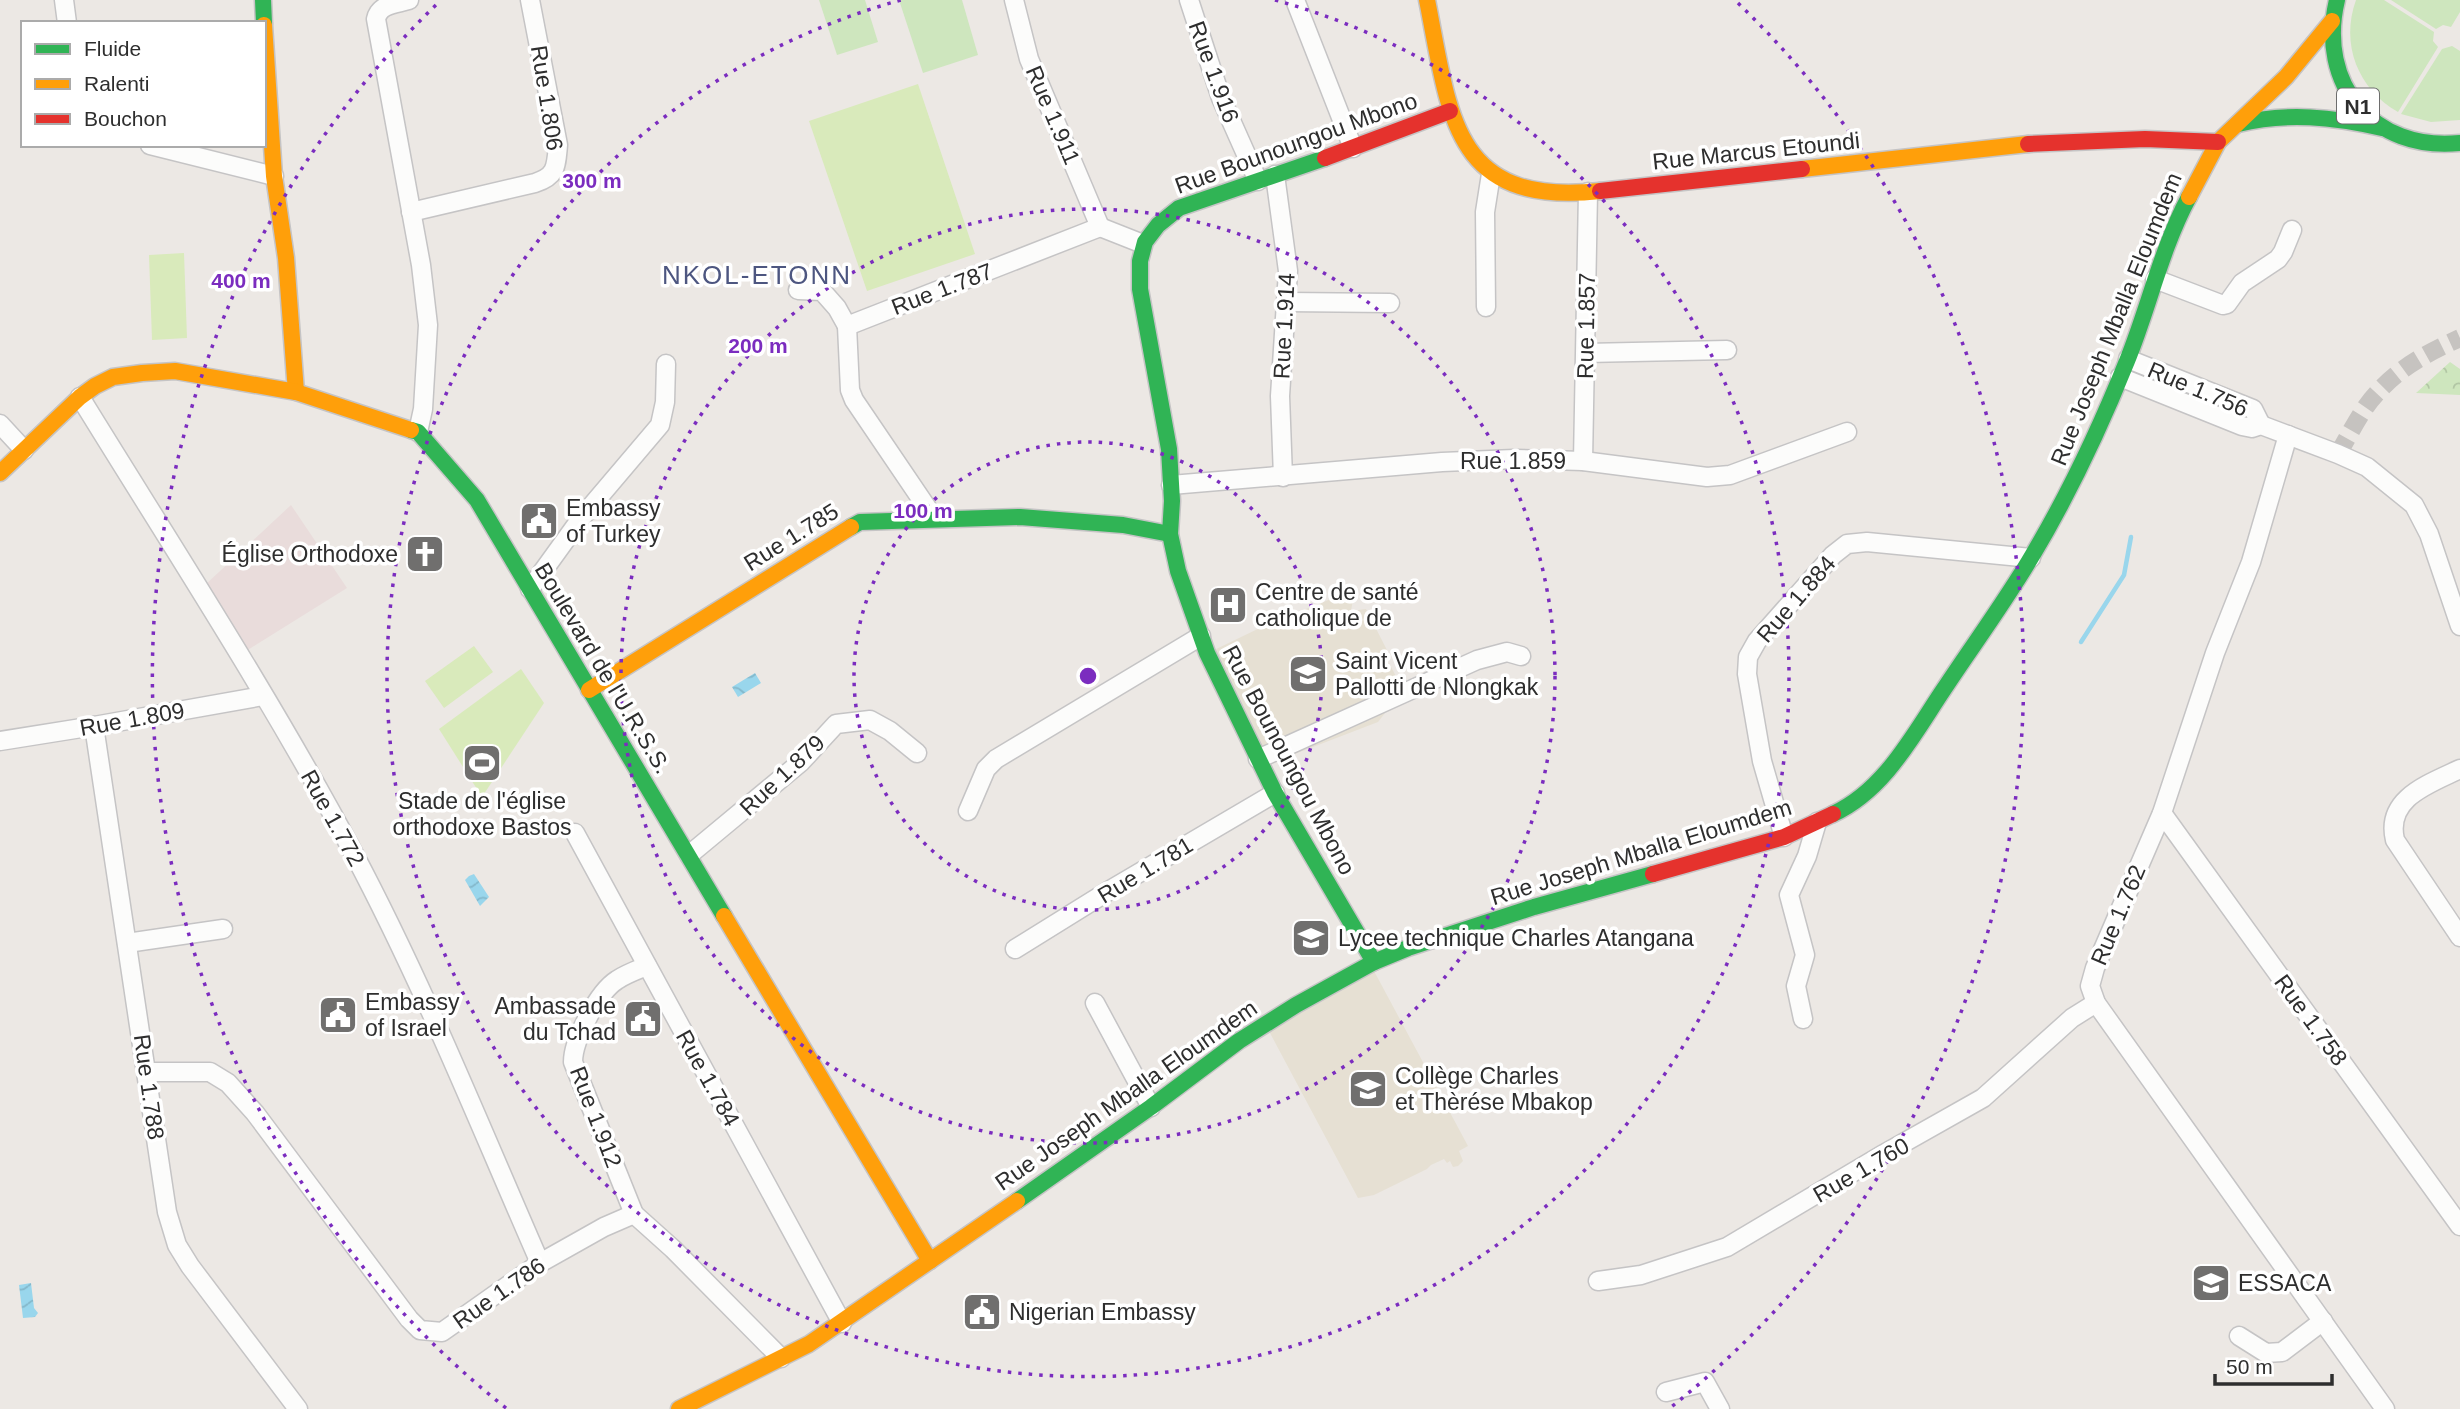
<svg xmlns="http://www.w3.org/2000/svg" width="2460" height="1409" viewBox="0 0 2460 1409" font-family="Helvetica,sans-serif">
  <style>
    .education { fill: #e6e0d3 }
    .medical { fill: #e9dcdb }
    .grass { fill: #cee6be }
    .forest { fill: url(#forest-crowns) }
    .pitch { fill: #d9eabb }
    .water { fill: url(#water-waves) }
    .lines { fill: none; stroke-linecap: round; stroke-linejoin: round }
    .stream { stroke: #99d6ec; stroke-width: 4.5 }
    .street-tunnel { stroke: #c6c3c0; stroke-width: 18; stroke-dasharray: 18 9; stroke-linecap: butt }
    .street-casing { stroke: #c5c4c5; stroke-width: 21 }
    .fast-casing { stroke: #c5c4c5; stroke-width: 19 }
    .slow-casing { stroke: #c5c4c5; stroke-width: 19 }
    .jam-casing { stroke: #c5c4c5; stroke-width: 19 }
    .street { stroke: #fcfcfb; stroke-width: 18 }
    .fast { stroke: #30b455; stroke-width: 16 }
    .slow { stroke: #ff9f0a; stroke-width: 16 }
    .jam { stroke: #e5322d; stroke-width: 16 }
    .ring { fill: none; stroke: #7b2cbf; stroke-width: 3.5; stroke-dasharray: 3.5 7 }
    .labels { text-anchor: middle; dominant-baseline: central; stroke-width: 7; stroke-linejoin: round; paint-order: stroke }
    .shield { fill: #fff; stroke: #6d6d6d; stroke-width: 2 }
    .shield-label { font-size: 21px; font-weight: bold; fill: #2e2e2e }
    .street-label { font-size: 23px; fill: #2e2e2e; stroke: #fff }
    .poi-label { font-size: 23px; fill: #2e2e2e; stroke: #fff; text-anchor: start }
    .quarter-label { font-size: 26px; letter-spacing: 2px; fill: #4d5680; stroke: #fff }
    .centre { fill: #7b2cbf; stroke: #fff; stroke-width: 3.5 }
    .ring-label { font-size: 21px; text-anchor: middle; font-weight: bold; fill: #7b2cbf; stroke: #fff; stroke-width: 7; stroke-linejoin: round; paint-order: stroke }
  </style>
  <defs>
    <pattern id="forest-crowns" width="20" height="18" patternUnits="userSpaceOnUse" patternTransform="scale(1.75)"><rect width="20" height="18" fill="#cee6be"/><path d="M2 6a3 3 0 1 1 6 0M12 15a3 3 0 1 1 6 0" fill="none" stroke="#b1c6a4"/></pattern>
    <pattern id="water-waves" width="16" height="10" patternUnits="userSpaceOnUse" patternTransform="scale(1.75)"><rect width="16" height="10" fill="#99d6ec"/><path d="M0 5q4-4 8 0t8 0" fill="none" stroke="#84b8cb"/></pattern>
  </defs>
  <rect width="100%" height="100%" fill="#ece8e4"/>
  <!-- education -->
  <g class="education">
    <path d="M1354,594L1351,611L1366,609L1390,656L1387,659L1403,690L1378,722L1269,764L1210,652L1268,624L1331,599Z"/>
    <path d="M1374,971L1468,1146L1459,1151L1463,1161L1458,1166L1453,1167L1450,1161L1447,1163L1444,1159L1431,1165L1427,1169L1374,1195L1358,1198L1269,1031Z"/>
  </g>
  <!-- medical -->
  <path class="medical" d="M291,505L347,588L246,651L205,585Z"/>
  <!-- grass -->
  <g class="grass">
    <path d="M819,0H865L878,42L837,55Z"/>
    <path d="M899,0H962L978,55L923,73Z"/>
    <path d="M2356,0H2384L2434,32L2433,41L2438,47L2398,112C2358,89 2340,44 2356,0Z"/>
    <path d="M2391,0H2460V12L2451,27L2443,25L2436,29Z"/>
    <path d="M2452,46L2460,51V120L2431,122L2401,114L2442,49Z"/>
  </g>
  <!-- forest -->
  <path class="forest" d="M2450,362L2460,369V395L2416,393Z"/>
  <!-- pitch -->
  <g class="pitch">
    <path d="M918,84L975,254L867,291L809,121Z"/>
    <path d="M184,253L187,338L152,340L149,255Z"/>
    <path d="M474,646L493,672L444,708L425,681Z"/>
    <path d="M521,669L544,703L482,797L439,729Z"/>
  </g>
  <!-- water -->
  <g class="water">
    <path d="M755,673L761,683L738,697L732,687Z"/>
    <path d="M474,874L489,897L480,906L465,880L469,876Z"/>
    <path d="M31,1283L34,1308L38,1313L35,1317L23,1318L19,1285Z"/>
  </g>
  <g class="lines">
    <!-- stream -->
    <path class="stream" d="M2081,642L2124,575L2131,537"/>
    <!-- street-tunnel -->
    <path class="street-tunnel" d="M2338,454C2350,434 2361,410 2377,393C2400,367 2429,352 2460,338"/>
    <!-- street casing -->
    <g class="street-casing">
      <g id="street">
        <path d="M64,0L67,23"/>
        <path d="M409,0C396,4 379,4 376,19L421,265L428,325L423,409L418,432"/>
        <path d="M1014,0L1029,59L1100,227"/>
        <path d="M1189,0L1221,98L1258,181"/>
        <path d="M1295,0L1353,148"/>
        <path d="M150,145L274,176"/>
        <path d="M1275,175L1288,271L1280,396L1283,477"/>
        <path d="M411,212L535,183C557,176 556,166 558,145L530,0"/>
        <path d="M1100,227L1143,244"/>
        <path d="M2155,279L2223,305L2227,304L2242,283L2278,259L2283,252L2292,230"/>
        <path d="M798,290L822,291L837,308L847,326L1100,227"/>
        <path d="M1286,302L1390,303"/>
        <path d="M1486,307L1485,212L1491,174"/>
        <path d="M847,326L850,390L854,400L934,518"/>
        <path d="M1586,353L1727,350"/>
        <path d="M2128,359L2253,409L2261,425"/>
        <path d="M2120,377L2242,426L2252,428L2261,425L2338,454L2367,467L2414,505L2429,534L2460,626"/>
        <path d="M80,397C173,548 271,698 354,854C424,986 480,1126 540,1263"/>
        <path d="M0,424L24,450"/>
        <path d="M2288,435L2251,562L2215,653L2162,813L2095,968L2090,986L2096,1003L2385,1409"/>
        <path d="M1583,461L1588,192"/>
        <path d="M1171,485L1442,462L1514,459L1583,461L1707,477L1730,475L1847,432"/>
        <path d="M530,589L582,517L660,425L665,402L666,364"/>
        <path d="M94,726L167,1212L177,1245L190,1266L298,1409"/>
        <path d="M0,741L94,726L263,696"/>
        <path d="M1258,759L1477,660L1507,652L1521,656"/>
        <path d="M2460,769C2429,784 2385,798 2395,840L2460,937"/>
        <path d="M968,811L986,769L996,759L1201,636"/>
        <path d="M2162,813L2460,1226"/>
        <path d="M575,833L842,1323"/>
        <path d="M1784,837L1762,761L1747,674L1748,657L1757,641L1833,555L1847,544L1867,542L2031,558"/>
        <path d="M689,855L801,762L836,724L870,720L890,731L917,753"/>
        <path d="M127,943L223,929"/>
        <path d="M1015,949L1110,890L1275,793"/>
        <path d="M1095,1003L1151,1107"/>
        <path d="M1803,1019L1796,986L1805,955L1789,895L1807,856L1817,822"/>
        <path d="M147,1072H210L228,1083L255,1113L409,1319L420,1330L442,1332L540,1263L604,1227L634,1214L673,1249L781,1358"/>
        <path d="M634,1214L573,1062C573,1040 598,992 617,980C626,974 637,970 647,966"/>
        <path d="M1598,1281L1641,1275L1727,1247L1882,1155L1983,1098L2072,1018L2096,1003"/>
        <path d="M2239,1336L2266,1353L2282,1352L2323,1321"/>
        <path d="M1666,1392L1705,1382L1720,1409"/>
      </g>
    </g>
    <!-- fast casing -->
    <g class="fast-casing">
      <g id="fast">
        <path d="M263,0L264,23"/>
        <path d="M2337,0C2317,84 2373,152 2460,143"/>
        <path d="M2238,124C2287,112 2333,117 2382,128"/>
        <path d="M1325,158L1179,208L1158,225L1145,242L1140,261V289L1169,449L1172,501L1170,534L1178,571L1207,653L1275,793L1374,962"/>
        <path d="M411,430L418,432L477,500L724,916"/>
        <path d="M851,527L860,522L1020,517L1123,525L1170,534"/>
        <path d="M1833,814C1885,790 1913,735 1944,689C1973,645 2005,602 2032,556C2069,494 2100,428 2127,361C2149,307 2161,249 2189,197"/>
        <path d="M1017,1201L1151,1107L1239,1041L1296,1005L1374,962L1408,948L1534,907L1653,874"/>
      </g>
    </g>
    <!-- slow casing -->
    <g class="slow-casing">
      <g id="slow">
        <path d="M1427,0C1450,115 1452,207 1600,191"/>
        <path d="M264,25L274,176L286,258L296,392"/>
        <path d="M1802,169L2028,144"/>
        <path d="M2189,197L2218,142L2286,77L2332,21"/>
        <path d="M0,473L80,397L95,386L113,377L142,373L175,371L296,392L411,430"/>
        <path d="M589,690L851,527"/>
        <path d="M724,916L930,1261"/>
        <path d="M679,1409L809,1344L1017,1201"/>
      </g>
    </g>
    <!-- jam casing -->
    <g class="jam-casing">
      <g id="jam">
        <path d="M2028,144L2145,139L2218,142"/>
        <path d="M1325,158L1450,111"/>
        <path d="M1600,191L1802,169"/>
        <path d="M1653,874L1784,837L1833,814"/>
      </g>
    </g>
    <!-- street -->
    <use href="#street" class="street"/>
    <!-- fast -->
    <use href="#fast" class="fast"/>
    <!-- slow -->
    <use href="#slow" class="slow"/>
    <!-- jam -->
    <use href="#jam" class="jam"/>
  </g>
  <!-- distance rings -->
  <g class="ring">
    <circle cx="1088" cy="676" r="234"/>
    <circle cx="1088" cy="676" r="467"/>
    <path d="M1275 0A701 701 0 1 1 901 0"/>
    <path d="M506 1408A935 935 0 0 1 438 3M1738 3A935 935 0 0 1 1670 1408"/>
  </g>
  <!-- icons -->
  <defs>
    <g id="civic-square" transform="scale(2.0125)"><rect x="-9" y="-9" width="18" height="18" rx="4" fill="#706f6e" stroke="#fff"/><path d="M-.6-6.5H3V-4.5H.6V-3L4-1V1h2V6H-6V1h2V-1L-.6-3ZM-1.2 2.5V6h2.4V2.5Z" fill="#fff"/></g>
    <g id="church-square" transform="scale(2.0125)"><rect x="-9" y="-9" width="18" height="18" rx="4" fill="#706f6e" stroke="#fff"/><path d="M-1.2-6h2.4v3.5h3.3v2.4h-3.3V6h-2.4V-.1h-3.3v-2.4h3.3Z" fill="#fff"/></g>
    <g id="hospital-square" transform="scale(2.0125)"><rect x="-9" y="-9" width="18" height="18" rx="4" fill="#706f6e" stroke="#fff"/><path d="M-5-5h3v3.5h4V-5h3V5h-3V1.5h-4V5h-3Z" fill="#fff"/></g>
    <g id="school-square" transform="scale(2.0125)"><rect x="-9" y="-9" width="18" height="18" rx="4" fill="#706f6e" stroke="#fff"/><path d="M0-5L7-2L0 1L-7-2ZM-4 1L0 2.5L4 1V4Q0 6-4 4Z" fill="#fff"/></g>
    <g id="stadium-square" transform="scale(2.0125)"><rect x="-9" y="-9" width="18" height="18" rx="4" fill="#706f6e" stroke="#fff"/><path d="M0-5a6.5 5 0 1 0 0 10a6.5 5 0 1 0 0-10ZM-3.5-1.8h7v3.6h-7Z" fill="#fff"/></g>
  </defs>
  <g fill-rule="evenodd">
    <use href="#civic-square" x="539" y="521"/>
    <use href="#church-square" x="425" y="554"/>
    <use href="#hospital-square" x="1228" y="605"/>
    <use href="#school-square" x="1308" y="674"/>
    <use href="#stadium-square" x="482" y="763"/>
    <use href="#school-square" x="1311" y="938"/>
    <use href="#civic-square" x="338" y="1015"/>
    <use href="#civic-square" x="643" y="1019"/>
    <use href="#school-square" x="1368" y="1089"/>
    <use href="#school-square" x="2211" y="1283"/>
    <use href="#civic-square" x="982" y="1312"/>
  </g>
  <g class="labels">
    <!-- shield labels -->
    <rect class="shield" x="2337" y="88.5" width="42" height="35" rx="5"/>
    <g class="shield-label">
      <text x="2358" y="106">N1</text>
    </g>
    <!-- street labels -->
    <g class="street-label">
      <text transform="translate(1214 72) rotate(70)">Rue 1.916</text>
      <text transform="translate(547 98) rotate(81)">Rue 1.806</text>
      <text transform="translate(1053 115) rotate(67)">Rue 1.911</text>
      <text transform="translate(1296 143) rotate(-20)">Rue Bounoungou Mbono</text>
      <text transform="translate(1756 151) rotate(-6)">Rue Marcus Etoundi</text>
      <text transform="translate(942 289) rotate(-21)">Rue 1.787</text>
      <text transform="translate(2116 319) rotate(-68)">Rue Joseph Mballa Eloumdem</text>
      <text transform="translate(1284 326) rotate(-87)">Rue 1.914</text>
      <text transform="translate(1586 326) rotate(-89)">Rue 1.857</text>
      <text transform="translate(2198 389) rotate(23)">Rue 1.756</text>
      <text x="1513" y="461">Rue 1.859</text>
      <text transform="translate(791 537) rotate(-32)">Rue 1.785</text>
      <text transform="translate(1796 599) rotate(-49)">Rue 1.884</text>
      <text transform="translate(603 668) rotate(59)">Boulevard de l'U.R.S.S.</text>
      <text transform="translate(132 719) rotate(-10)">Rue 1.809</text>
      <text transform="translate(1289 760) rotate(62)">Rue Bounoungou Mbono</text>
      <text transform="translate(782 775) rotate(-43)">Rue 1.879</text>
      <text transform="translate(333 818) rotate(61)">Rue 1.772</text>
      <text transform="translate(1641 852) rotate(-17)">Rue Joseph Mballa Eloumdem</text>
      <text transform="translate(1145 870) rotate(-31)">Rue 1.781</text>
      <text transform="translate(2118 915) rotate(-67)">Rue 1.762</text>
      <text transform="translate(2311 1020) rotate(54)">Rue 1.758</text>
      <text transform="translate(708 1078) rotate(61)">Rue 1.784</text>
      <text transform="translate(149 1087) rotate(82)">Rue 1.788</text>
      <text transform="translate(1126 1095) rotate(-35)">Rue Joseph Mballa Eloumdem</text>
      <text transform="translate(596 1117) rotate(69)">Rue 1.912</text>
      <text transform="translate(1861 1170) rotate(-30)">Rue 1.760</text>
      <text transform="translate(499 1293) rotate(-35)">Rue 1.786</text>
    </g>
    <!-- poi labels -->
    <g class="poi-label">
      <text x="566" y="508">Embassy<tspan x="566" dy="26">of Turkey</tspan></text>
      <text x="398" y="554" text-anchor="end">Église Orthodoxe</text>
      <text x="1255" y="592">Centre de santé<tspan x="1255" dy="26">catholique de</tspan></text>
      <text x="1335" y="661">Saint Vicent<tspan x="1335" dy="26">Pallotti de Nlongkak</tspan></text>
      <text x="482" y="801" text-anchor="middle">Stade de l'église<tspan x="482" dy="26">orthodoxe Bastos</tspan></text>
      <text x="1338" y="938">Lycee technique Charles Atangana</text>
      <text x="365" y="1002">Embassy<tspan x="365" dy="26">of Israel</tspan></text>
      <text x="616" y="1006" text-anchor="end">Ambassade<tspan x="616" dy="26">du Tchad</tspan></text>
      <text x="1395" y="1076">Collège Charles<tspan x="1395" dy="26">et Thèrése Mbakop</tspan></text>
      <text x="2238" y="1283">ESSACA</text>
      <text x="1009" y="1312">Nigerian Embassy</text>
    </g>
    <!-- quarter labels -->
    <g class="quarter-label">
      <text x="757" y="275">NKOL-ETONN</text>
    </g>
  </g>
  <circle cx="1088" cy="676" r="10" class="centre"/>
  <g class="ring-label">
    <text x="592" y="188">300 m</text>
    <text x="241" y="288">400 m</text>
    <text x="758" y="353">200 m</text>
    <text x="923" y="518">100 m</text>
  </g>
  <!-- legend -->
  <rect x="21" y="21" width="245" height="126" fill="#ffffff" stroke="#ababab" stroke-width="2"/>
  <rect x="35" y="44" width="35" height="10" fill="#30b455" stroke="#ababab" stroke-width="2"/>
  <text x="84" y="56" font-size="21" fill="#2e2e2e">Fluide</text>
  <rect x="35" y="79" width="35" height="10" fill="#ff9f0a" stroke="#ababab" stroke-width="2"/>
  <text x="84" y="91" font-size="21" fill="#2e2e2e">Ralenti</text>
  <rect x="35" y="114" width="35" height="10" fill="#e5322d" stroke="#ababab" stroke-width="2"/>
  <text x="84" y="126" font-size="21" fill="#2e2e2e">Bouchon</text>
  <!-- scale -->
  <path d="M2215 1374v10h117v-10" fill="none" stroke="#2e2e2e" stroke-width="3.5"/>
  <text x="2226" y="1374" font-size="21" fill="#2e2e2e" stroke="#ffffff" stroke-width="5" paint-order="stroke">50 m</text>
</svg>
